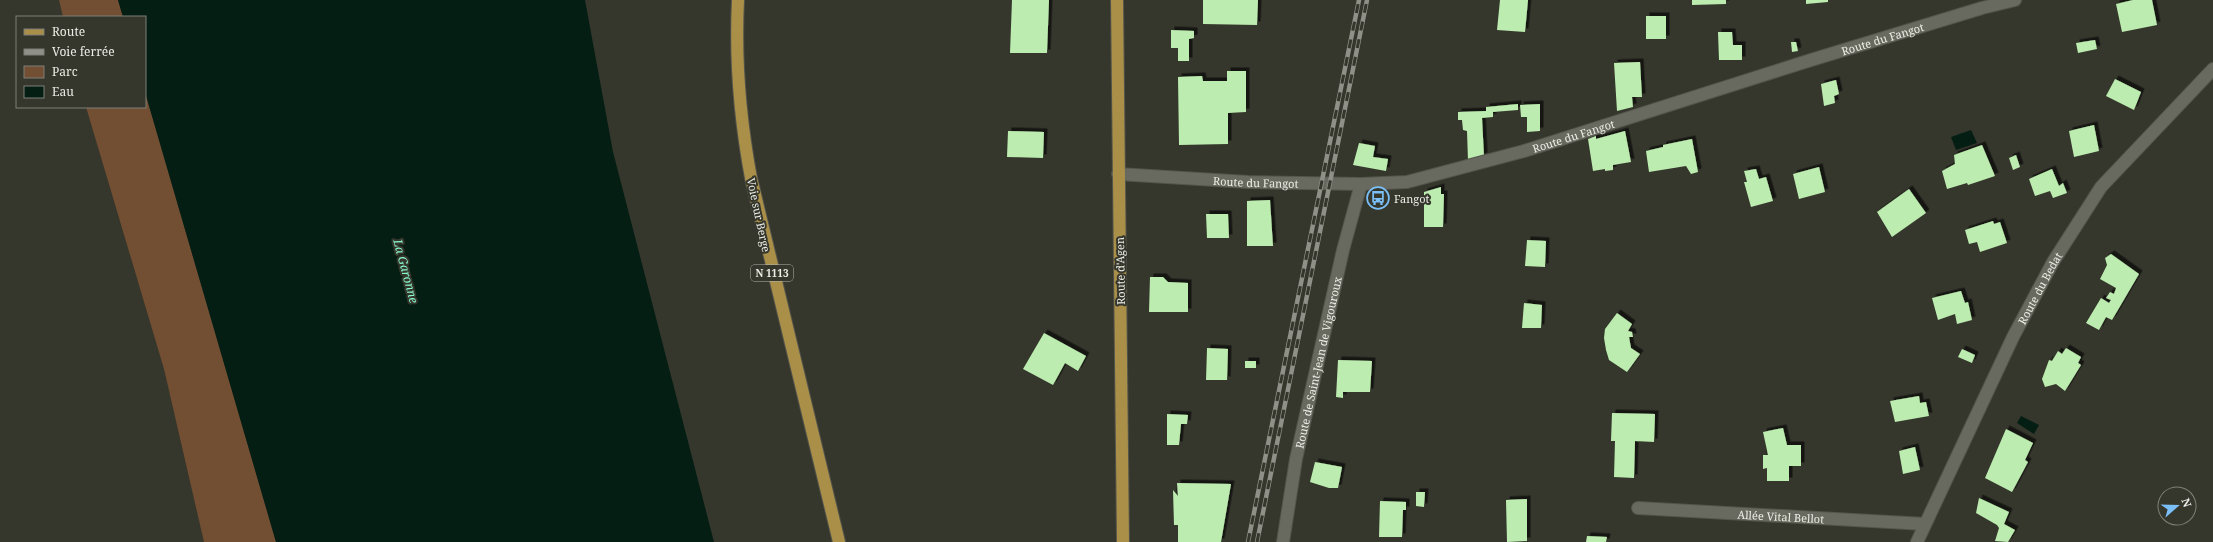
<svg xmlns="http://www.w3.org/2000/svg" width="2213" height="542" viewBox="0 0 2213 542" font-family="'Noto Serif',serif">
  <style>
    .green { fill: #724e32 }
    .water { fill: #041e14 }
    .building { fill: #bcecaf; filter: url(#shadow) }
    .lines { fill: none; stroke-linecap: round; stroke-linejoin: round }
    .minor-casing { stroke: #53544b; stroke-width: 14 }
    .major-casing { stroke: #53544b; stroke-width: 14 }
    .minor { stroke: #696a5f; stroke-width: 12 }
    .major { stroke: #a98f48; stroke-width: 12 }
    .rail-casing { stroke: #8f9087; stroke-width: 4.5 }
    .rail { stroke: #35362c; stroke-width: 3; stroke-dasharray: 9; stroke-linecap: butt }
    .labels { text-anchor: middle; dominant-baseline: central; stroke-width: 4; stroke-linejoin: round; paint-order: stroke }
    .shield { fill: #35362c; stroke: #b5b6ae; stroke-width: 1 }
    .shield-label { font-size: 10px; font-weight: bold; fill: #ecede6 }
    .street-label { font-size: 11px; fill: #ecede6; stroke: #35362c }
    .poi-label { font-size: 11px; fill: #ecede6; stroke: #35362c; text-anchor: start }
    .water-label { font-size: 12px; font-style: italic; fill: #87facc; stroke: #35362c }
  </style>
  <defs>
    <filter id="shadow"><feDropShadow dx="3.5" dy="-3.5" stdDeviation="0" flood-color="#0009"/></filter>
  </defs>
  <rect width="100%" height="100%" fill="#35362c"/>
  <!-- green -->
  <g class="green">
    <path d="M59,0H118L123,17H63Z"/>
    <path d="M145,92L276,542H204L164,369L86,107H145Z"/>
  </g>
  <!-- water -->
  <g class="water">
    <path d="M118,0H585L613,152L714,542H276L145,92V17H123Z"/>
    <path d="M1971,130L1977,143L1956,150L1951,137Z"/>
    <path d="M2021,416L2039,425L2034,434L2017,423Z"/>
  </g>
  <!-- building -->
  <g class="building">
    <path d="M1012,0H1049L1047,53H1010Z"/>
    <path d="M1203,0H1258L1257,25L1203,24Z"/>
    <path d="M1500,0H1528L1525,32L1497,30Z"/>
    <path d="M1692,0H1726V4L1692,5Z"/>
    <path d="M1806,0H1828V2L1806,4Z"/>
    <path d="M2133,0H2152L2157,25L2122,32L2116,4Z"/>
    <rect x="1646" y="16" width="20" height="23"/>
    <path d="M1171,30L1194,31V38L1189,39V61H1178V48H1171Z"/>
    <path d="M1718,32H1732L1733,45H1742V60H1719Z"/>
    <path d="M2095,40L2097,49L2078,53L2076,43Z"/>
    <path d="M1791,42H1796L1798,51L1792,52Z"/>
    <path d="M1640,62L1642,97H1632L1633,107L1617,111L1614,63Z"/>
    <path d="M1227,71H1246V112L1228,113V144L1179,145L1178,77L1202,76L1203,81H1227Z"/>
    <path d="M2115,79L2141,92L2134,110L2106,96Z"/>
    <path d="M1836,80L1839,94L1834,96L1835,103L1824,106L1821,84Z"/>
    <path d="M1518,104V110L1493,112V117L1482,118L1484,156L1468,161L1467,131L1463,130L1462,120H1458V112L1486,111V107Z"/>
    <path d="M1540,104V131L1527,132V117H1521L1520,105Z"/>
    <path d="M2094,125L2099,151L2074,157L2069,131Z"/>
    <path d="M1008,131L1044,132L1043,158L1007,157Z"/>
    <path d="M1625,131L1631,162L1613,165V170L1605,171V169L1593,171L1588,139L1596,136V139Z"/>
    <path d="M1692,139L1698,172L1691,174L1686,166L1649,172L1646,151L1663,147V145Z"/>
    <path d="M1359,143L1375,146L1373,157L1388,159L1386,171L1353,165Z"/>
    <path d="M1982,145L1995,176L1968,185L1967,183L1947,189L1942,171L1955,164L1954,155Z"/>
    <path d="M2016,155L2020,167L2013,170L2009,158Z"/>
    <path d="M1819,167L1825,192L1799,199L1793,174Z"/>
    <path d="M1756,169L1759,179L1766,177L1773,201L1751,207L1744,182H1747L1744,171Z"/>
    <path d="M2052,169L2059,186L2063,183L2067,193L2053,198L2050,191L2035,196L2029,179Z"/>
    <path d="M1441,187V194H1444L1443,227H1424V192Z"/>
    <path d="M1909,189L1926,213L1892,237L1877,212Z"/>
    <path d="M1270,200L1273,246H1247V201Z"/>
    <path d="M1206,214H1228L1229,238H1207Z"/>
    <path d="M1993,221L1994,224L2000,222L2007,243L1980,252L1977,242L1969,244L1965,230Z"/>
    <path d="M1527,240L1546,241L1545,267L1525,266Z"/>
    <path d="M2111,254L2139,274L2112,320L2106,317L2099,330L2086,323L2101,298L2109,303L2111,300L2106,298L2110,292L2114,294L2116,288L2100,279L2107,265L2105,258Z"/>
    <path d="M1150,277H1163L1168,282L1188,283V312H1149Z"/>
    <path d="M1961,291L1965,303L1968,302L1972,320L1957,324L1955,314L1938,320L1932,298Z"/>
    <path d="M1524,303L1542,305L1541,328H1522Z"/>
    <path d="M1617,313L1632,324L1628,331L1632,332L1633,337H1629L1631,348L1640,354L1627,372L1609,360L1606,350L1604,338L1605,329Z"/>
    <path d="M1044,333L1086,356L1078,371L1065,363L1053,385L1023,369Z"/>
    <path d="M1207,348L1228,349L1227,380H1206Z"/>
    <path d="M2066,348L2081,357L2078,363L2081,365L2065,391L2056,384L2045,387L2042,379L2049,360L2052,361L2058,351L2062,354Z"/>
    <path d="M1962,349L1975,355L1972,363L1958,357Z"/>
    <path d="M1338,360L1372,361L1370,392H1343V398L1336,397Z"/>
    <rect x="1245" y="361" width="11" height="7"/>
    <path d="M1919,396L1920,403L1926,402L1929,416L1895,422L1890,401Z"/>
    <path d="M1612,413L1655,414L1654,442L1635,441L1634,478L1614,477L1615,441H1611Z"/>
    <path d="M1167,414L1188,415L1187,424H1181L1179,445H1167Z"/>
    <path d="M1783,428L1787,445H1801V466H1789V481H1767V468L1763,469V455H1768L1763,432Z"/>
    <path d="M2006,429L2033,443L2025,460L2028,462L2012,492L1985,478Z"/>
    <path d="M1915,447L1920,470L1903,474L1899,451Z"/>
    <path d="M1315,462L1342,467L1338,488H1329L1310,482Z"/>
    <path d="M1177,483L1231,484L1221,542H1178V525H1174L1173,490L1178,496Z"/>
    <path d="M1416,492H1425L1424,507L1416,506Z"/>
    <path d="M1979,498L2009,512L2004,524L2015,530L2008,542L1995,541L1999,528L1997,525L1976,513Z"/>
    <path d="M1527,499V541L1507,542L1506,500Z"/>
    <path d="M1380,501L1406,502V510H1403L1402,537H1379Z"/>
    <path d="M1587,536L1607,537L1606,542H1586Z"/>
  </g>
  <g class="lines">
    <!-- minor casing -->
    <g class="minor-casing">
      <g id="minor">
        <path id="s1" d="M1118,174L1248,182L1361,184L1407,182L1524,151L1811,60L1982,8L2015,0"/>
        <path id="s2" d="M1638,508L1925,524"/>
        <path id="s3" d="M1283,542L1296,459L1343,250L1361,184"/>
        <path id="s4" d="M1917,542L2013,337L2053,262L2101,187L2213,69"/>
      </g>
    </g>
    <!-- major casing -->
    <g class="major-casing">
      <g id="major">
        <path d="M738,0C735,60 740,119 751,178L839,542"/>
        <path d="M1117,0L1123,542"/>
      </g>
    </g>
    <!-- minor -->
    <use href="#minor" class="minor"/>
    <!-- major -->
    <use href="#major" class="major"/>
    <!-- rail casing -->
    <g class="rail-casing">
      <g id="rail">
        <path d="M1248,542L1359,0"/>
        <path d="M1257,542L1367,0"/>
      </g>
    </g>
    <!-- rail -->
    <use href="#rail" class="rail"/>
  </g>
  <!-- icons -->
  <defs>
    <g id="bus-ring" transform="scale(1.15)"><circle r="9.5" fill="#35362c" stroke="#7abff8" stroke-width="1.5"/><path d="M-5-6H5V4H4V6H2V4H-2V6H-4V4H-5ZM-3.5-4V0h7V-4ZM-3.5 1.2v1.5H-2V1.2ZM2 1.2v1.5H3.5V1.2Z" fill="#7abff8"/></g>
  </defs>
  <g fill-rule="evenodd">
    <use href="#bus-ring" x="1378" y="198"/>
  </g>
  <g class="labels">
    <!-- shield labels -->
    <rect class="shield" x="751" y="265" width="42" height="16" rx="3"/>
    <g class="shield-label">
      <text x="772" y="273">N 1113</text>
    </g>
    <!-- street labels -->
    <g class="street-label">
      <text stroke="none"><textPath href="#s1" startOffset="786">Route du Fangot</textPath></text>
      <text stroke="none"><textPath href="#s1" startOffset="462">Route du Fangot</textPath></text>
      <text stroke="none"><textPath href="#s1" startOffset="138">Route du Fangot</textPath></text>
      <text transform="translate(759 215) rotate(78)">Voie sur Berge</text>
      <text transform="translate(1120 271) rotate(-91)">Route d'Agen</text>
      <text stroke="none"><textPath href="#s4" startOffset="282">Route du Bedat</textPath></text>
      <text stroke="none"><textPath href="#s3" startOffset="183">Route de Saint-Jean de Vigouroux</textPath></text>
      <text stroke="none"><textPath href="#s2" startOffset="143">Allée Vital Bellot</textPath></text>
    </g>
    <!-- poi labels -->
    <g class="poi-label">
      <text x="1394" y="198">Fangot</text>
    </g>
    <!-- water labels -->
    <g class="water-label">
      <text transform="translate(406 271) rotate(75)">La Garonne</text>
    </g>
  </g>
  <!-- legend -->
  <rect x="16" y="16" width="130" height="92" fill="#35362c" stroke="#7e7f76"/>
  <rect x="24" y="29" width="20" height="6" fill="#a98f48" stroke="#7e7f76"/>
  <text x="52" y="36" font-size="12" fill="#ecede6">Route</text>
  <rect x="24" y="49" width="20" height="6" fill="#8f9087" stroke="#7e7f76"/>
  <text x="52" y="56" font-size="12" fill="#ecede6">Voie ferrée</text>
  <rect x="24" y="66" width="20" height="12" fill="#724e32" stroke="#7e7f76"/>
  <text x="52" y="76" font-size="12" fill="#ecede6">Parc</text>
  <rect x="24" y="86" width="20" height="12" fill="#041e14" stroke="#7e7f76"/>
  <text x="52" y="96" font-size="12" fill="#ecede6">Eau</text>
  <!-- north arrow -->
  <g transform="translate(2177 506) rotate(70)"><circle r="19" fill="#35362c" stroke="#7e7f76"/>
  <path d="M0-3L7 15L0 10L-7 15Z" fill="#7abff8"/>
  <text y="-6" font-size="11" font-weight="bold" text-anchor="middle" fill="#ecede6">N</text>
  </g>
</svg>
